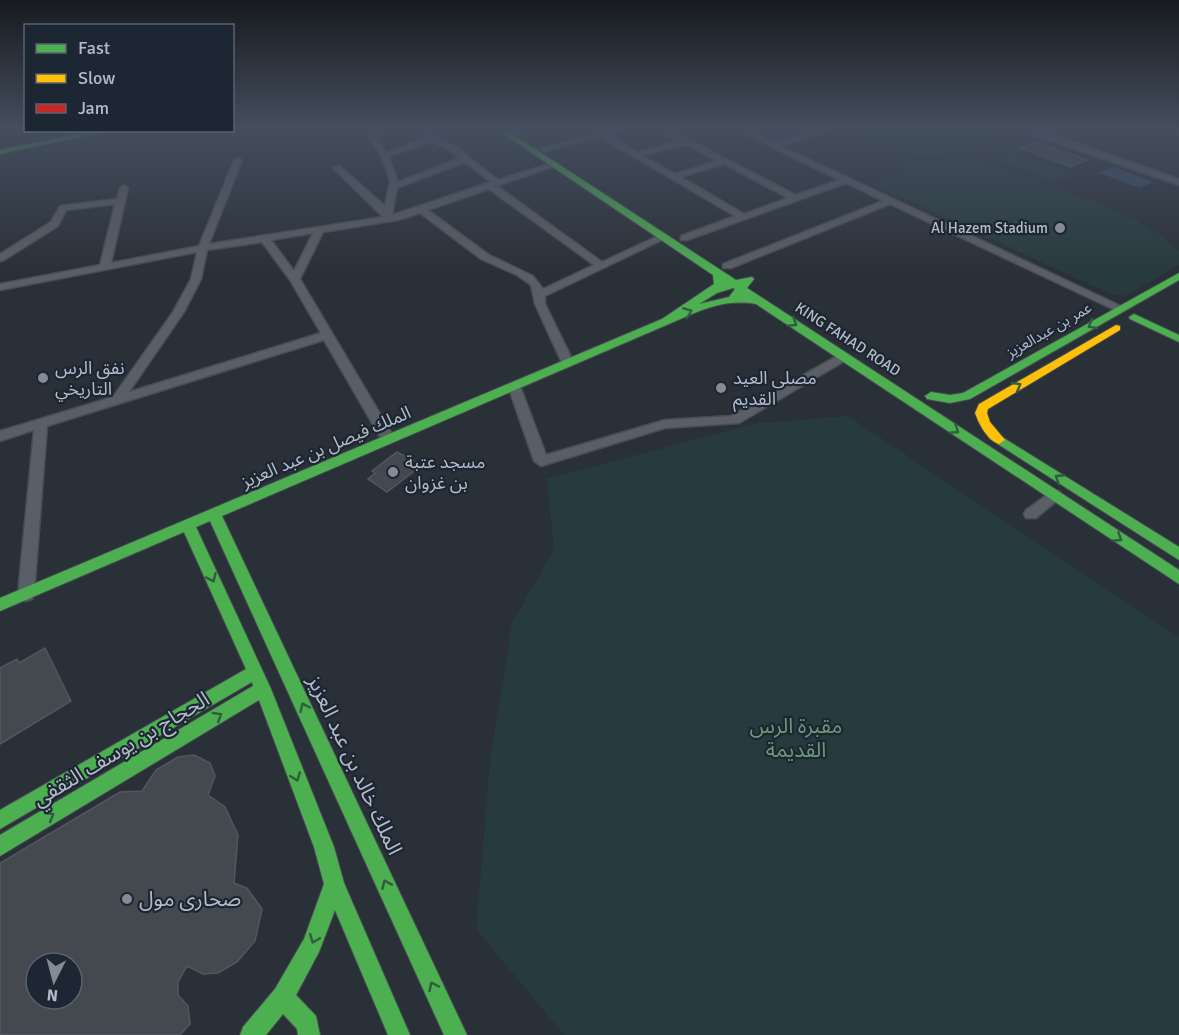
<svg xmlns="http://www.w3.org/2000/svg" width="1179" height="1035" viewBox="0 0 1179 1035" font-family="Signika,'Noto Sans Arabic',sans-serif">
  <style>
    .green { fill: #273a3e }
    .water { fill: #384963 }
    .building { fill: #444950; stroke: #52575f; stroke-width: 1.5; fill-rule: evenodd }
    .lines { fill: none; stroke-linecap: round; stroke-linejoin: round }
    .street-casing { stroke: #484c53; stroke-width: 3 }
    .fast-casing { stroke: #484c53; stroke-width: 2 }
    .slow-casing { stroke: #484c53; stroke-width: 2 }
    .jam-casing { stroke: #484c53; stroke-width: 2 }
    .street { fill: #5a5e66; fill-rule: evenodd }
    .fast { fill: #4caf50; fill-rule: evenodd }
    .slow { fill: #ffc107; fill-rule: evenodd }
    .jam { fill: #c62828; fill-rule: evenodd }
    .oneway { stroke: #305d3f }
    .poi-dot { fill: #848b96; stroke: #1d2633; stroke-width: 2 }
    .labels { text-anchor: middle; dominant-baseline: central; stroke-width: 4.5; stroke-linejoin: round; paint-order: stroke }
    .far-poi-label { font-size: 15px; fill: #b4bcc9; stroke: #1d2633; text-anchor: end }
    .far-street-label { font-size: 15px; fill: #b4bcc9; stroke: #1d2633 }
    .poi-label { font-size: 18px; fill: #b4bcc9; stroke: #1d2633; text-anchor: start }
    .street-label { font-size: 18px; fill: #b4bcc9; stroke: #1d2633 }
    .near-park-label { font-size: 21px; fill: #6b9a76; stroke: #1d2633 }
    .near-street-label { font-size: 21px; fill: #b4bcc9; stroke: #1d2633 }
    .near-poi-label { font-size: 21px; fill: #b4bcc9; stroke: #1d2633; text-anchor: start }
  </style>
  <rect width="100%" height="100%" fill="#2a3038"/>
  <!-- green -->
  <g class="green">
    <path d="M881,128H1020L945,155L933,156H923L859,136Z"/>
    <path d="M1015,153L1071,175L1053,182L994,159Z"/>
    <path d="M948,159C1013,165 1075,196 1135,219L1160,234L1177,251L1179,250V265L1125,296L1110,294L871,183L906,170L901,164L913,160Z"/>
    <path d="M848,416L1179,637V1035H564L476,929L490,760L512,623L554,549L547,479L753,424Z"/>
  </g>
  <!-- water -->
  <path class="water" d="M1113,167L1153,182L1140,188L1099,173Z"/>
  <!-- building -->
  <g class="building">
    <path d="M1037,142L1087,160L1071,167L1020,148Z"/>
    <path d="M397,452L422,465L387,492L368,479L375,473L372,471Z"/>
    <path d="M45,648L71,701L0,744V668L17,659L19,663Z"/>
    <path d="M194,755L210,763L215,776L208,795L225,807L238,835L234,883L247,888L262,909L255,941L237,962L218,973L203,974L187,966L178,982V995L188,1006L190,1024L180,1035H0V863L120,792L142,791L156,770L178,757ZM36,963H72V999H36Z"/>
  </g>
  <g class="lines">
    <!-- street casing -->
    <g class="street-casing">
      <g id="street">
        <path d="M362,128H370L372,131L393,128L375,135L387,152L427,138L417,128H426L435,137L455,146L498,180L555,162V166L497,186L602,262L660,235L668,237L545,296V304L574,363L568,367L562,363L535,304L531,285L517,275L481,259L420,213L398,220L323,232L300,279L395,439L393,442H383L324,340L47,426L34,594L32,599L26,601L20,599L18,594L34,430L0,441V431L113,397L173,312L191,279L197,252L0,290V284L100,265L115,204L66,210L58,226L4,260L0,261V254L51,222L60,206L117,199L120,188L124,185L128,188L111,263L199,246L234,160L238,158L242,160L209,244L383,217L333,168L340,166L385,206L390,181L381,155ZM432,142L449,150L460,158L398,182L389,156ZM465,162L491,182L392,215L397,188ZM489,189L594,265L543,289L533,276L489,255L428,210ZM313,233L294,271L271,240ZM262,242L290,280L321,333L129,392L184,312L201,279L207,250Z"/>
        <path d="M512,128H527L515,132L511,130Z"/>
        <path d="M616,128H630L608,135L638,152L679,141L657,128H667L796,195L839,180L732,128H743L774,143L822,128H835L781,146L1127,309L1121,312L1117,311L890,204L731,268H723V264L883,201L846,183L687,240H681V236L735,216L600,137L545,151L541,149ZM685,144L717,161L675,174L643,156ZM724,164L788,198L744,214L681,177Z"/>
        <path d="M1026,128H1034L1179,179V185L1028,133Z"/>
        <path d="M844,352L850,356L848,359L739,423L665,428L541,466L534,461L508,386L514,382L520,386L546,455L665,420L731,416Z"/>
        <path d="M1054,490L1059,491L1061,495L1059,499L1036,518H1026L1024,514L1026,510Z"/>
      </g>
    </g>
    <!-- fast casing -->
    <g class="fast-casing">
      <g id="fast">
        <path d="M495,128H503L736,280L752,277L754,279L747,288L1179,570V584L756,304C733,300 714,305 692,314L222,516L467,1035H444L210,521L196,527L271,689L334,847L344,883L410,1035H388L335,910L319,952L296,995L316,1016L320,1035H298L297,1029L283,1014L266,1035H240L243,1027L275,989L304,939L324,884L314,847L259,700L0,856V835L253,686L252,682L0,829V810L246,669L184,532L0,611V598L662,319L714,284L713,275ZM733,288L735,289L729,297L699,304L717,293Z"/>
        <path d="M95,130H111L0,154V150Z"/>
        <path d="M1179,273V280L970,399L950,403L927,399L925,396L931,392L950,395L963,393Z"/>
        <path d="M1134,314L1179,335V342L1130,319L1129,317Z"/>
        <path d="M994,432L1179,547V560L990,439L988,436Z"/>
      </g>
    </g>
    <!-- slow casing -->
    <g class="slow-casing">
      <path id="slow" d="M1116,325L1120,326V330L988,409L987,413L990,422L1005,440L999,444C987,440 979,424 975,413L979,404Z"/>
    </g>
    <!-- jam casing -->
    <g class="jam-casing">
      <path id="jam" d="M1160,128L1179,131V135L1161,129Z"/>
    </g>
    <!-- street -->
    <use href="#street" class="street"/>
    <!-- fast -->
    <use href="#fast" class="fast"/>
    <!-- slow -->
    <use href="#slow" class="slow"/>
    <!-- jam -->
    <use href="#jam" class="jam"/>
  </g>
  <!-- one-way arrows -->
  <defs><path id="oneway-chevron" d="M-2-3.5L2.5 0L-2 3.5" fill="none" stroke-width="1.6" stroke-linecap="round" stroke-linejoin="round" transform="scale(1.5)"/></defs>
  <g class="oneway">
    <use href="#oneway-chevron" transform="translate(688 312) rotate(-22)"/>
    <use href="#oneway-chevron" transform="translate(793 323) rotate(33)"/>
    <use href="#oneway-chevron" transform="translate(1092 325) rotate(150)"/>
    <use href="#oneway-chevron" transform="translate(1017 386) rotate(-30)"/>
    <use href="#oneway-chevron" transform="translate(955 430) rotate(33)"/>
    <use href="#oneway-chevron" transform="translate(1059 478) rotate(-147)"/>
    <use href="#oneway-chevron" transform="translate(1118 538) rotate(33)"/>
    <use href="#oneway-chevron" transform="translate(212 578) rotate(66)"/>
    <use href="#oneway-chevron" transform="translate(304 707) rotate(-115)"/>
    <use href="#oneway-chevron" transform="translate(218 716) rotate(-31)"/>
    <use href="#oneway-chevron" transform="translate(296 777) rotate(69)"/>
    <use href="#oneway-chevron" transform="translate(50 816) rotate(-31)"/>
    <use href="#oneway-chevron" transform="translate(386 884) rotate(-114)"/>
    <use href="#oneway-chevron" transform="translate(314 939) rotate(112)"/>
    <use href="#oneway-chevron" transform="translate(433 986) rotate(-115)"/>
  </g>
  <!-- sky -->
  <linearGradient id="sky" x2="0" y2="1"><stop stop-color="#171a1f"/><stop offset="0.47" stop-color="#444e5e"/><stop offset="1" stop-color="#444e5e" stop-opacity="0"/></linearGradient>
  <rect width="1179" height="273" fill="url(#sky)"/>
  <!-- markers -->
  <g class="poi-dot">
    <circle cx="1060" cy="228" r="6"/>
    <circle cx="43" cy="378" r="6"/>
    <circle cx="721" cy="388" r="6"/>
    <circle cx="393" cy="472" r="6"/>
    <circle cx="127" cy="899" r="6"/>
  </g>
  <g class="labels">
    <!-- far-poi labels -->
    <g class="far-poi-label">
      <text x="1048" y="228">Al Hazem Stadium</text>
    </g>
    <!-- far-street labels -->
    <g class="far-street-label">
      <text transform="translate(1049 330) rotate(-30)">عمر بن عبدالعزيز</text>
      <text transform="translate(848 339) rotate(33)">KING FAHAD ROAD</text>
    </g>
    <!-- poi labels -->
    <g class="poi-label">
      <text x="55" y="368">نفق الرس<tspan x="55" dy="21">التاريخي</tspan></text>
      <text x="733" y="378">مصلى العيد<tspan x="733" dy="21">القديم</tspan></text>
      <text x="405" y="462">مسجد عتبة<tspan x="405" dy="21">بن غزوان</tspan></text>
    </g>
    <!-- street labels -->
    <g class="street-label">
      <text transform="translate(326 447) rotate(-23)">الملك فيصل بن عبد العزيز</text>
    </g>
    <!-- near-park labels -->
    <g class="near-park-label">
      <text x="796" y="726">مقبرة الرس<tspan x="796" dy="24">القديمة</tspan></text>
    </g>
    <!-- near-street labels -->
    <g class="near-street-label">
      <text transform="translate(121 749) rotate(-31)">الحجاج بن يوسف الثقفي</text>
      <text transform="translate(355 765) rotate(65)">الملك خالد بن عبد العزيز</text>
    </g>
    <!-- near-poi labels -->
    <g class="near-poi-label">
      <text x="139" y="899">صحارى مول</text>
    </g>
  </g>
  <!-- legend -->
  <rect x="24" y="24" width="210" height="108" fill="#1d2633" stroke="#59626f" stroke-width="1.5"/>
  <rect x="36" y="44" width="30" height="9" fill="#4caf50" stroke="#59626f" stroke-width="1.5"/>
  <text x="78" y="54" font-size="18" fill="#b4bcc9">Fast</text>
  <rect x="36" y="74" width="30" height="9" fill="#ffc107" stroke="#59626f" stroke-width="1.5"/>
  <text x="78" y="84" font-size="18" fill="#b4bcc9">Slow</text>
  <rect x="36" y="104" width="30" height="9" fill="#c62828" stroke="#59626f" stroke-width="1.5"/>
  <text x="78" y="114" font-size="18" fill="#b4bcc9">Jam</text>
  <!-- north arrow -->
  <g transform="translate(54 981) rotate(186)"><circle r="28" fill="#1d2633" stroke="#59626f" stroke-width="1.5"/>
  <path d="M0-4.5L10 22L0 15L-10 22Z" fill="#848b96"/>
  <text y="-9" font-size="16" font-weight="bold" text-anchor="middle" fill="#b4bcc9">N</text>
  </g>
</svg>
